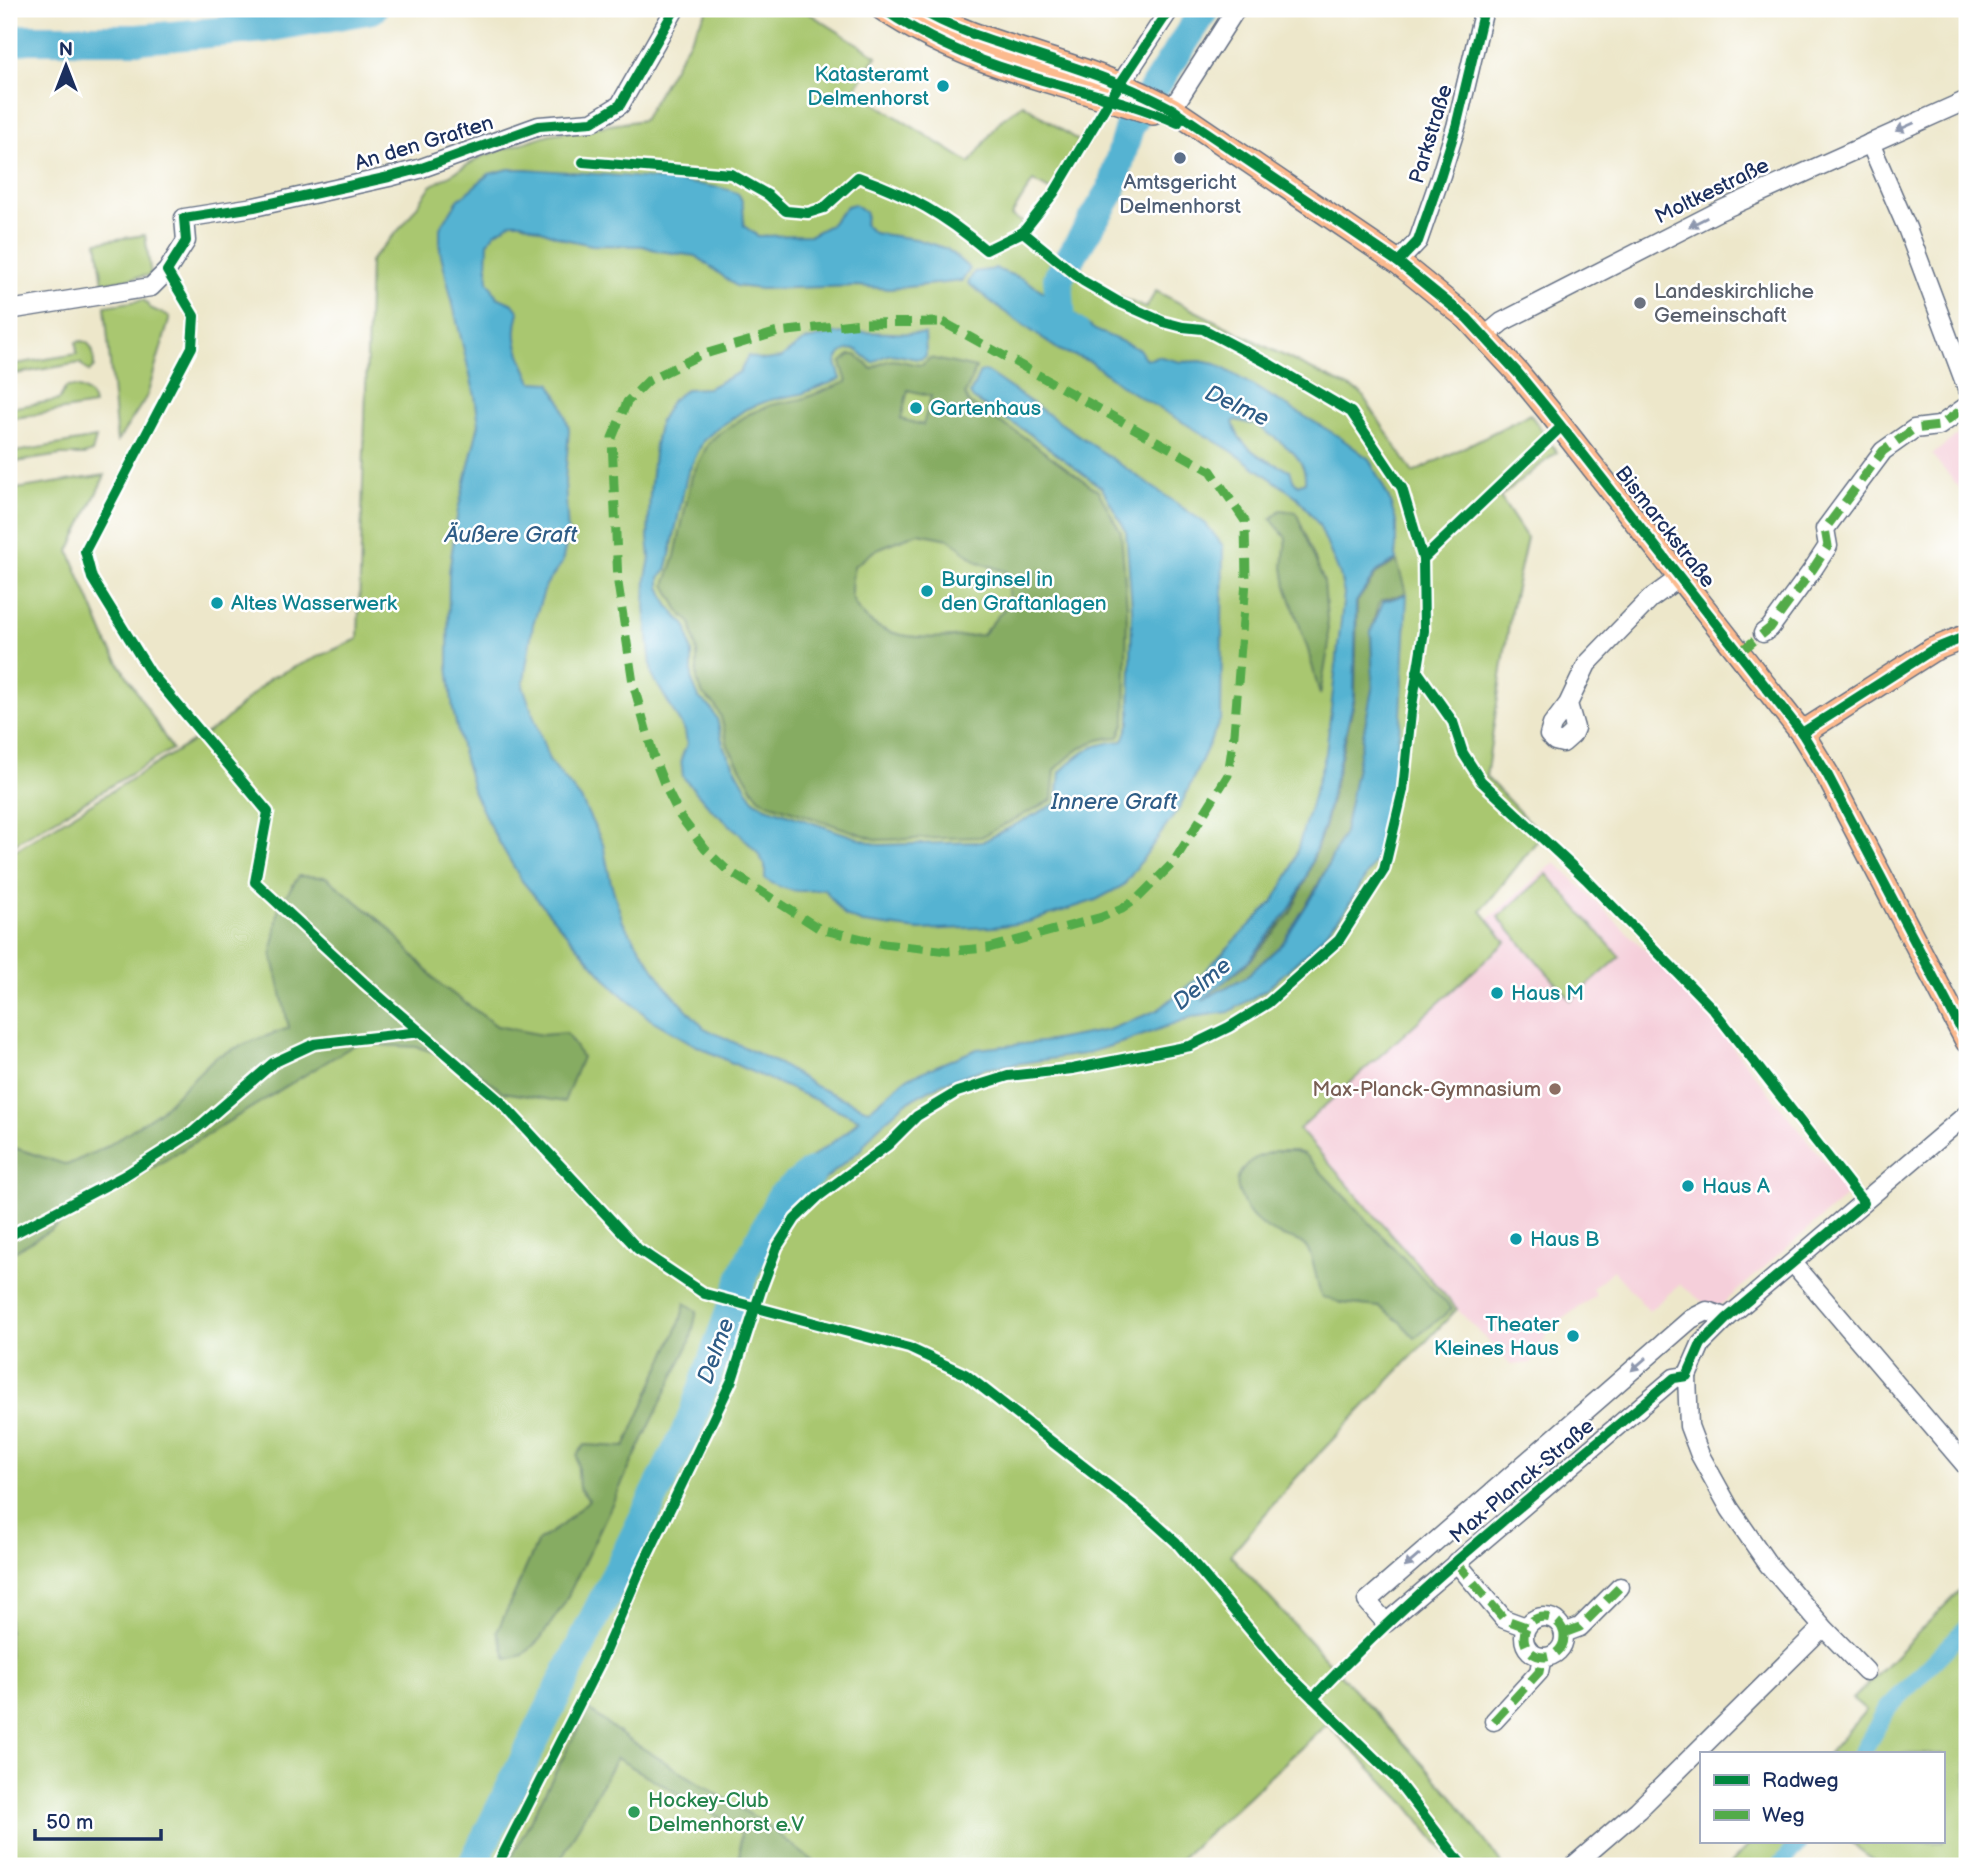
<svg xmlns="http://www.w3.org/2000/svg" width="1976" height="1875" viewBox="0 0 1976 1875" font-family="'Balsamiq Sans',sans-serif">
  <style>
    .built { fill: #f5cfda }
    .green { fill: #a9c76f; stroke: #627b66; stroke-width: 2 }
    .forest { fill: #86ac62; stroke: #506e60; stroke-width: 2; fill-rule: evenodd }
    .water { fill: #54b3d2; stroke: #387198; stroke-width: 2; fill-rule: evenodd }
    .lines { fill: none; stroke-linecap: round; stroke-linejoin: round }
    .canal { stroke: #54b3d2; stroke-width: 18 }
    .river { stroke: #54b3d2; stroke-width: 30 }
    .minor-casing { stroke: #646f84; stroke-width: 21 }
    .major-casing { stroke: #646f84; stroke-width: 26 }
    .minor { stroke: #fff; stroke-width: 18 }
    .major { stroke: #fcba8e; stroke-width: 23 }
    .quiet { stroke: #52ab49; stroke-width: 9; stroke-dasharray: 18 9; stroke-linecap: butt }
    .cycleway-casing { stroke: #fff; stroke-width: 15 }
    .cycleway { stroke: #00873e; stroke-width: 10 }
    .oneway { fill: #8d97ae }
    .culture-dot { fill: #0f9aa8; stroke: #fff; stroke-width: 2.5 }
    .service-dot { fill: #5c6f8a; stroke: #fff; stroke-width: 2.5 }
    .worship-dot { fill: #6b7280; stroke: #fff; stroke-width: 2.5 }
    .education-dot { fill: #8d6e63; stroke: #fff; stroke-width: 2.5 }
    .leisure-dot { fill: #2e9e5b; stroke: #fff; stroke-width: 2.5 }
    .labels { text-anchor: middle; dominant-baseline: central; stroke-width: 5; stroke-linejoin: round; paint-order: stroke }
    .culture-label { font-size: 21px; fill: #0d838f; stroke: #fff; text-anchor: start }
    .street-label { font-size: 21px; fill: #1b2f5e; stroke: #fff }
    .service-label { font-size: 21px; fill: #4e5e75; stroke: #fff }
    .worship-label { font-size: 21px; fill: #5b616d; stroke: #fff; text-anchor: start }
    .education-label { font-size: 21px; fill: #785e54; stroke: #fff; text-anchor: end }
    .leisure-label { font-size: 21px; fill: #27864d; stroke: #fff; text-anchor: start }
    .water-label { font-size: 23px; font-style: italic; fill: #2f5d87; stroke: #fff }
  </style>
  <rect width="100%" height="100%" fill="#fff"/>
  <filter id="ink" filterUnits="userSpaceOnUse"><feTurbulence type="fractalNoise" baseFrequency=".0143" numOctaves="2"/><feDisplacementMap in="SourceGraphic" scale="14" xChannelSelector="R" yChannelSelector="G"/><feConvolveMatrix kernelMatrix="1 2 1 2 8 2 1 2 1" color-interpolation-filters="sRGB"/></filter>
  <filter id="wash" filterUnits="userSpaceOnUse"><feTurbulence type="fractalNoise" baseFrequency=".00686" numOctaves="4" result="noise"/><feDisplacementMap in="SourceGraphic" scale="28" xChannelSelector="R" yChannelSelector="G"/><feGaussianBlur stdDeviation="1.57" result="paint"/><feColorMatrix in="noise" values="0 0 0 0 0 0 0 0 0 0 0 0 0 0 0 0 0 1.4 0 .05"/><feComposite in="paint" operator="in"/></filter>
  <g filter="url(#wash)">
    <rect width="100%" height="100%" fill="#ede7ca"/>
    <!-- built -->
    <g class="built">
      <path d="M1967,427V497L1932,455Z"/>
      <path d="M1555,862L1673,977L1716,1026L1850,1193L1714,1311L1680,1284L1649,1311L1613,1270L1592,1289L1596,1295L1551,1327L1531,1363L1511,1365L1457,1309L1298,1129L1505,942L1488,919Z"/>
    </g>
    <!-- green -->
    <g class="green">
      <path d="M708,9H802L877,56L854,90L970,163L1000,121L1023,104L1080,142L1051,191L1033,181L1011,216L1024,223L1019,229L1103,291L1146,308L1156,291L1300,364L1361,393L1413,473L1530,414L1557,452L1500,497L1527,538L1511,610L1486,777L1542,835L1481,911L1506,942L1299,1129L1457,1309L1296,1478L1230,1555L1453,1797L1503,1866H1456L1407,1805L1327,1724L1173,1866H9V854L221,724L270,678L358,639L370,261L405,223L431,186L483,156L550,134L643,120Z"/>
      <path d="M145,235L151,275L103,283L97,242Z"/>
      <path d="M144,300L150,308L170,317L147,396L117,442L105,306Z"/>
      <path d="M82,341C94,343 94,356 94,367L89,372L80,363L9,375V365L77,354L76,342Z"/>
      <path d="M66,387C79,386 92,391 94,405L9,419V408L59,400Z"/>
      <path d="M96,438L92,452L84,455H61L9,463V453Z"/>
      <path d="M105,475L69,551L108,645L172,749L9,847V490Z"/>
      <path d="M1547,874L1620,957L1571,1000L1498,917Z"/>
      <path d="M1967,1583V1866H1882L1850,1842H1943V1754H1828L1866,1710L1853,1699Z"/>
      <path d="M1751,1842H1810L1789,1866H1728Z"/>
    </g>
    <!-- forest -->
    <g class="forest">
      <path d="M849,355H856L872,369C896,353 898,363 922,365L930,358L976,368L965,394L969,403L1024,437L1098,491L1121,532L1127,607L1125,721L1119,737C1090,738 1075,750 1055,770L1052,800L981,837L878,840L768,803L759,797L752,788L728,746L721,717L714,704L703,695L697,680V653L691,623L681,614L665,585L675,556L692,476L708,444L717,435L749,414L771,405L802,399L847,382L841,363ZM908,390L931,396L923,425L901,419ZM918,533L949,539L978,562L1007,572L1009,603L982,635C939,638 872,647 852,598C849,590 853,575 854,566L877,549Z"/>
      <path d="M1280,510L1296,512L1324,582L1329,644L1320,695L1308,650L1286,586L1283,567L1286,538L1271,519Z"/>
      <path d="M1397,561L1406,593L1381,601L1378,605L1371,631L1373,685L1344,833L1315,890L1282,944L1246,977L1204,1000L1202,999L1250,961L1290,914L1305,882L1325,825L1355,698L1357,602L1377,573Z"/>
      <path d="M299,876L326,877L387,926L438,983L497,1026L542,1035L566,1033L582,1057L564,1102L503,1092L465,1062L417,1047L356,1044L9,1255V1146L67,1165L106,1147L160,1111L215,1057L247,1043L289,1028L272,954L279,906Z"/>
      <path d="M1275,1151H1295L1304,1154L1452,1309L1415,1338L1400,1322L1379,1307L1341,1303L1322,1297C1315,1282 1316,1263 1308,1250C1302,1240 1290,1239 1280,1235C1264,1229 1247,1216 1242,1199C1239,1192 1236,1186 1238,1178C1244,1161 1258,1156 1275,1151Z"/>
      <path d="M685,1303L697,1311L690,1342L564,1604L540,1639L523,1655L507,1659L497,1632L538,1541L562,1525L589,1500L579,1488L577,1455L585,1445L625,1447L680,1322Z"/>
      <path d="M588,1709L626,1738L764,1823L819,1866H739L741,1830L616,1758L557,1866H507Z"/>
    </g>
    <!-- water -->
    <g class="water">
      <path d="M509,169H527C556,171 727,182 738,194C745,201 743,217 744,226L758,236L811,235L830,225L847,206L854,204L866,213L865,225L874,233L916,239L947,249L970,269L962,281L889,289L857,286L761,289L736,286L696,256L658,251L643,246L592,245L564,239L521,222H512L495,233L488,242L487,267L488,281L497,297L513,304L519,312C510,341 521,356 532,382L550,383L561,402L569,429L565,482L568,535L562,563L546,585L533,624L523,686L549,760L581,799L603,844L611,883L623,922L666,987L704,1028L779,1064L817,1087L869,1110L907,1078L977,1049L1050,1041L1108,1030L1158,1010L1199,977L1273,902L1291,871L1326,753L1344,594L1340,575L1319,525L1297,497L1230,450L1123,387L1091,362L1059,350L999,308L968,283L974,272L996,269L1023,279L1070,308L1075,315L1095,330L1139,349L1145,358L1151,359L1157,356L1181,362L1200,361L1216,364L1338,436L1369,459L1388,496L1396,521V560L1376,572L1356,602L1354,698L1324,825L1305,880L1288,912L1249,960L1202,1000L1246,977L1282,944L1316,890L1344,833L1373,685L1371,631L1383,602L1407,594L1401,717L1391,793L1382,839L1375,861L1345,911L1313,947L1267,989L1229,1012L1192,1017L1127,1041L1084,1054L986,1068L942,1083L905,1103L876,1129L861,1149L805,1196L781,1197L776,1189L801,1165L848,1131L859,1119L743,1068L693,1044L650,1019L615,989L564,931L522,881L492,830L474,793L463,755L453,710L448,666L449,572L458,510L479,424L475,396L440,251V228L458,200L489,174ZM1236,420L1251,424L1253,422C1271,438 1308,452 1305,482L1298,485L1293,480L1290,470C1267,462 1238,447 1233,422Z"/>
      <path d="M858,332L925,334L926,356L921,359C898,358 895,347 873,363L857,350C847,348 839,352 836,363L841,379L801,394L770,400L746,409L714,431L703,441L687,475L670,555L666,570L660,577V587L668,605L677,617L686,625L692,653V681L699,698L710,707L717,719L724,748L748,791L755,801L766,807L878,845L982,842L1057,803L1060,772C1081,752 1093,743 1123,741L1130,722L1132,607L1126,531L1102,488L1027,432L973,399L970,394L980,372L985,371L993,376L1206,524L1223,546L1221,718L1180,807L1124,885L1096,900L1028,922L994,927L919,930L863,923L845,916L824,889C801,893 785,892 765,879V865L757,852L737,831L712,810L683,777L681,759L687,744L685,731L652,675L645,607L646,578L650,558L648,538L650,493L655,444L660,420L672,400L687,389L708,388L740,372L748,356L764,360L781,358L803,341L832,334Z"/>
    </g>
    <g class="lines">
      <!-- canal -->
      <g class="canal">
        <path d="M1861,1754L1888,1708L1967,1627"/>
        <path d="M1780,1866L1800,1842"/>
      </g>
      <!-- river -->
      <g class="river">
        <path d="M9,41L28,39H138L264,28L372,9"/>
        <path d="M1076,333L1061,323L1058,278L1111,191L1129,127L1205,9"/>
        <path d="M472,1866L689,1426L746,1268L781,1197L811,1173"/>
      </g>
    </g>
  </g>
  <g filter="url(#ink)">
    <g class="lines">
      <!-- minor casing -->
      <g class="minor-casing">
        <g id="minor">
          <path d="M1114,94L1170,9"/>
          <path d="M1172,109L1236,9"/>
          <path d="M1870,143L1907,228L1967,388"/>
          <path d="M1398,262L1418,241L1441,175L1456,127L1484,9"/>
          <path d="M9,310L151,287L167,271L186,241L184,218L254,207L389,177L419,169L539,126L592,122L620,105L675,9"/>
          <path d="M1484,337L1502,322L1717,212L1967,100"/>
          <path d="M1763,633L1770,628L1813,569L1828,546L1825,529L1883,451L1914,429L1939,426L1967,406"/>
          <path d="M1568,704L1575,728L1572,735L1563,743L1555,741L1549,735L1552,725L1568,704L1587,664L1650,599L1679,578"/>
          <path d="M1793,1263L1967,1467"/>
          <path d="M1687,1376L1674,1378L1386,1623L1367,1601L1691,1319L1707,1311L1727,1318"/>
          <path d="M1456,1562L1504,1619L1526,1627"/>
          <circle cx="1544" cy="1637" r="20"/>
          <path d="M1564,1633L1580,1627L1620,1587"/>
          <path d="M1866,1671L1823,1627L1768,1564L1730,1509L1700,1455L1689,1426L1687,1376L1701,1344L1727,1318L1967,1114"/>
          <path d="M1494,1721L1539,1672L1542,1657"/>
          <path d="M1573,1866L1638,1810L1823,1627"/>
        </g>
      </g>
      <!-- major casing -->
      <g class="major-casing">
        <g id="major">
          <path d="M883,9C967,66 1058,81 1153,113"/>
          <path d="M919,9C959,33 1004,44 1048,59C1090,72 1134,88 1172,109L1398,262L1467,318L1517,372L1549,411L1802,733L1827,774L1967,1041"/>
          <path d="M1802,733L1932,650L1967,636"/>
        </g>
      </g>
      <!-- minor -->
      <use href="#minor" class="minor"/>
      <!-- major -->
      <use href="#major" class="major"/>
      <!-- quiet -->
      <g class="quiet">
        <path d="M943,322L1211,471L1245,521L1246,582L1234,734L1228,775L1173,863L1138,898L1122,909L1102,917L989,948L948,951L884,944L820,929L726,869L705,849L680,816L665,786L654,758L633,683L618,583L612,438L627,402L649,380L698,356L778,332L862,323Z"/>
        <path d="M1740,652L1770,628L1813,569L1828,546L1825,529L1883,451L1914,429L1939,426L1967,406"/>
        <path d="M1456,1562L1504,1619L1526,1627"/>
        <circle cx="1544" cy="1637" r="20"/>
        <path d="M1564,1633L1580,1627L1620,1587"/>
        <path d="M1494,1721L1539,1672L1542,1657"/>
      </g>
      <!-- cycleway casing -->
      <g class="cycleway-casing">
        <g id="cycleway">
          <path d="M675,9L620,105L592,122L539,126L419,169L389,177L254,207L184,218L186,241L167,271L194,316L192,347L85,551L92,578L150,672L268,812L255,882L364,983L500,1101L638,1249L705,1294L909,1348L965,1374L1146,1515L1176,1542L1282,1668L1395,1778L1463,1866"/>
          <path d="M883,9C925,38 970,58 1019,73C1072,90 1128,100 1178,123"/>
          <path d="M919,9C959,33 1004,44 1048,59C1090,72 1134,88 1172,109L1398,262L1467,318L1517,372L1549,411L1802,733L1827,774L1967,1041"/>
          <path d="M583,162L731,174L768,195L786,211L808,213L824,208L858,177C911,196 943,214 986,250L1023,232L1054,193L1110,99L1170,9"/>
          <path d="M1398,262L1418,241L1441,175L1456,127L1484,9"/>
          <path d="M1423,559L1561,427"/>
          <path d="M1802,733L1932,650L1967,636"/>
          <path d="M9,1236L124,1176L193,1132L273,1063L314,1044L420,1032"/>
          <path d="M1313,1698C1423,1581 1551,1482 1674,1378L1687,1376L1701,1344L1727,1318L1864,1203L1712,1008L1586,879L1481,781L1463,753L1453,722L1417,671"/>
          <path d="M497,1866L600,1663L638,1575L732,1380L762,1287L777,1247L795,1219L819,1196L888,1145L917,1116L957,1092L1008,1076L1072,1069L1190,1046L1229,1027L1268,1003L1339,940L1384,870L1403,790L1411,712L1424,631L1423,559L1402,488L1351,412L1271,365L1203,329L1183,327L1164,322L1119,302L1083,281L1023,232"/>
        </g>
      </g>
      <!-- cycleway -->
      <use href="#cycleway" class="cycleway"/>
    </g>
    <!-- one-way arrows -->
    <defs><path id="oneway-solid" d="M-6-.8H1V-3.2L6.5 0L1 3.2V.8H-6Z" transform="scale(1.75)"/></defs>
    <g class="oneway">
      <use href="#oneway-solid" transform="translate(1905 127) rotate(156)"/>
      <use href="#oneway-solid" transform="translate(1698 222) rotate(153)"/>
      <use href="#oneway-solid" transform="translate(1639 1364) rotate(139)"/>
      <use href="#oneway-solid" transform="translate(1412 1561) rotate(139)"/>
    </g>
  </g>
  <!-- markers -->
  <g class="culture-dot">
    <circle cx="943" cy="86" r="7"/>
    <circle cx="916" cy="408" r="7"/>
    <circle cx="927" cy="591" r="7"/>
    <circle cx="217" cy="603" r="7"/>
    <circle cx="1497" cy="993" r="7"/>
    <circle cx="1688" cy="1186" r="7"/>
    <circle cx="1516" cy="1239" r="7"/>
    <circle cx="1573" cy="1336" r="7"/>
  </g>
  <circle class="service-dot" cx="1180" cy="158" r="7"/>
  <circle class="worship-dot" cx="1640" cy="303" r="7"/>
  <circle class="education-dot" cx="1555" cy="1089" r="7"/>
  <circle class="leisure-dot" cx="634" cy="1812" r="7"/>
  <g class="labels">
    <!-- culture labels -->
    <g class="culture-label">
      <text x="929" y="74" text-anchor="end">Katasteramt<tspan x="929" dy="24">Delmenhorst</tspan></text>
      <text x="930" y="408">Gartenhaus</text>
      <text x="941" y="579">Burginsel in<tspan x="941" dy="24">den Graftanlagen</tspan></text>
      <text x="231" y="603">Altes Wasserwerk</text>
      <text x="1511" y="993">Haus M</text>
      <text x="1702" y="1186">Haus A</text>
      <text x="1530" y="1239">Haus B</text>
      <text x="1559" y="1324" text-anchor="end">Theater<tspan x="1559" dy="24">Kleines Haus</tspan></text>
    </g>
    <!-- street labels -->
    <g class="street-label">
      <text transform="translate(1431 134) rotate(-73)">Parkstraße</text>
      <text transform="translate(424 143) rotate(-17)">An den Graften</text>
      <text transform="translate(1712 191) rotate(-26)">Moltkestraße</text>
      <text transform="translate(1665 527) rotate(52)">Bismarckstraße</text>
      <text transform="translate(1522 1481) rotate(-40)">Max-Planck-Straße</text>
    </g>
    <!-- service labels -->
    <g class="service-label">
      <text x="1180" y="182">Amtsgericht<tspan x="1180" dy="24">Delmenhorst</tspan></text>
    </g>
    <!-- worship labels -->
    <g class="worship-label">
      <text x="1654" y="291">Landeskirchliche<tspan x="1654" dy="24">Gemeinschaft</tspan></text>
    </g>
    <!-- education labels -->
    <g class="education-label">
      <text x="1541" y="1089">Max-Planck-Gymnasium</text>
    </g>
    <!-- leisure labels -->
    <g class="leisure-label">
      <text x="648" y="1800">Hockey-Club<tspan x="648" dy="24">Delmenhorst e.V</tspan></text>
    </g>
    <!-- water labels -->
    <g class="water-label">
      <text transform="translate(1237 406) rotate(25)">Delme</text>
      <text x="511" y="535">Äußere Graft</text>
      <text x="1114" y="802">Innere Graft</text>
      <text transform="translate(1202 984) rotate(-40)">Delme</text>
      <text transform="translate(716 1351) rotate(-70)">Delme</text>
    </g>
  </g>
  <!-- margin -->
  <rect width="1976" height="1875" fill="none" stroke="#fff" stroke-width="35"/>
  <!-- legend -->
  <rect x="1700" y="1752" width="245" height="91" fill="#ffffff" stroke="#a4acbf" stroke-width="2"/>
  <rect x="1714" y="1775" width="35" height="10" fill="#00873e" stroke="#a4acbf" stroke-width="2"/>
  <text x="1762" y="1787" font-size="21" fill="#1b2f5e">Radweg</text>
  <rect x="1714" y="1810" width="35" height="10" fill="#52ab49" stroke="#a4acbf" stroke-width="2"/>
  <text x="1762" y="1822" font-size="21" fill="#1b2f5e">Weg</text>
  <!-- north arrow -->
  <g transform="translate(66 66)" stroke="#ffffff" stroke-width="5" paint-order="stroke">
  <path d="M0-5L12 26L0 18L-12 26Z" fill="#1b2f5e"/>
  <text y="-10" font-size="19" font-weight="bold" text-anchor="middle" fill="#1b2f5e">N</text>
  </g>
  <!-- scale -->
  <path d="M35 1829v10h126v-10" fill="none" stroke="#1b2f5e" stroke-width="3.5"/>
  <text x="46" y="1829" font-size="21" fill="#1b2f5e" stroke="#ffffff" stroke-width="5" paint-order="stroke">50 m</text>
</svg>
